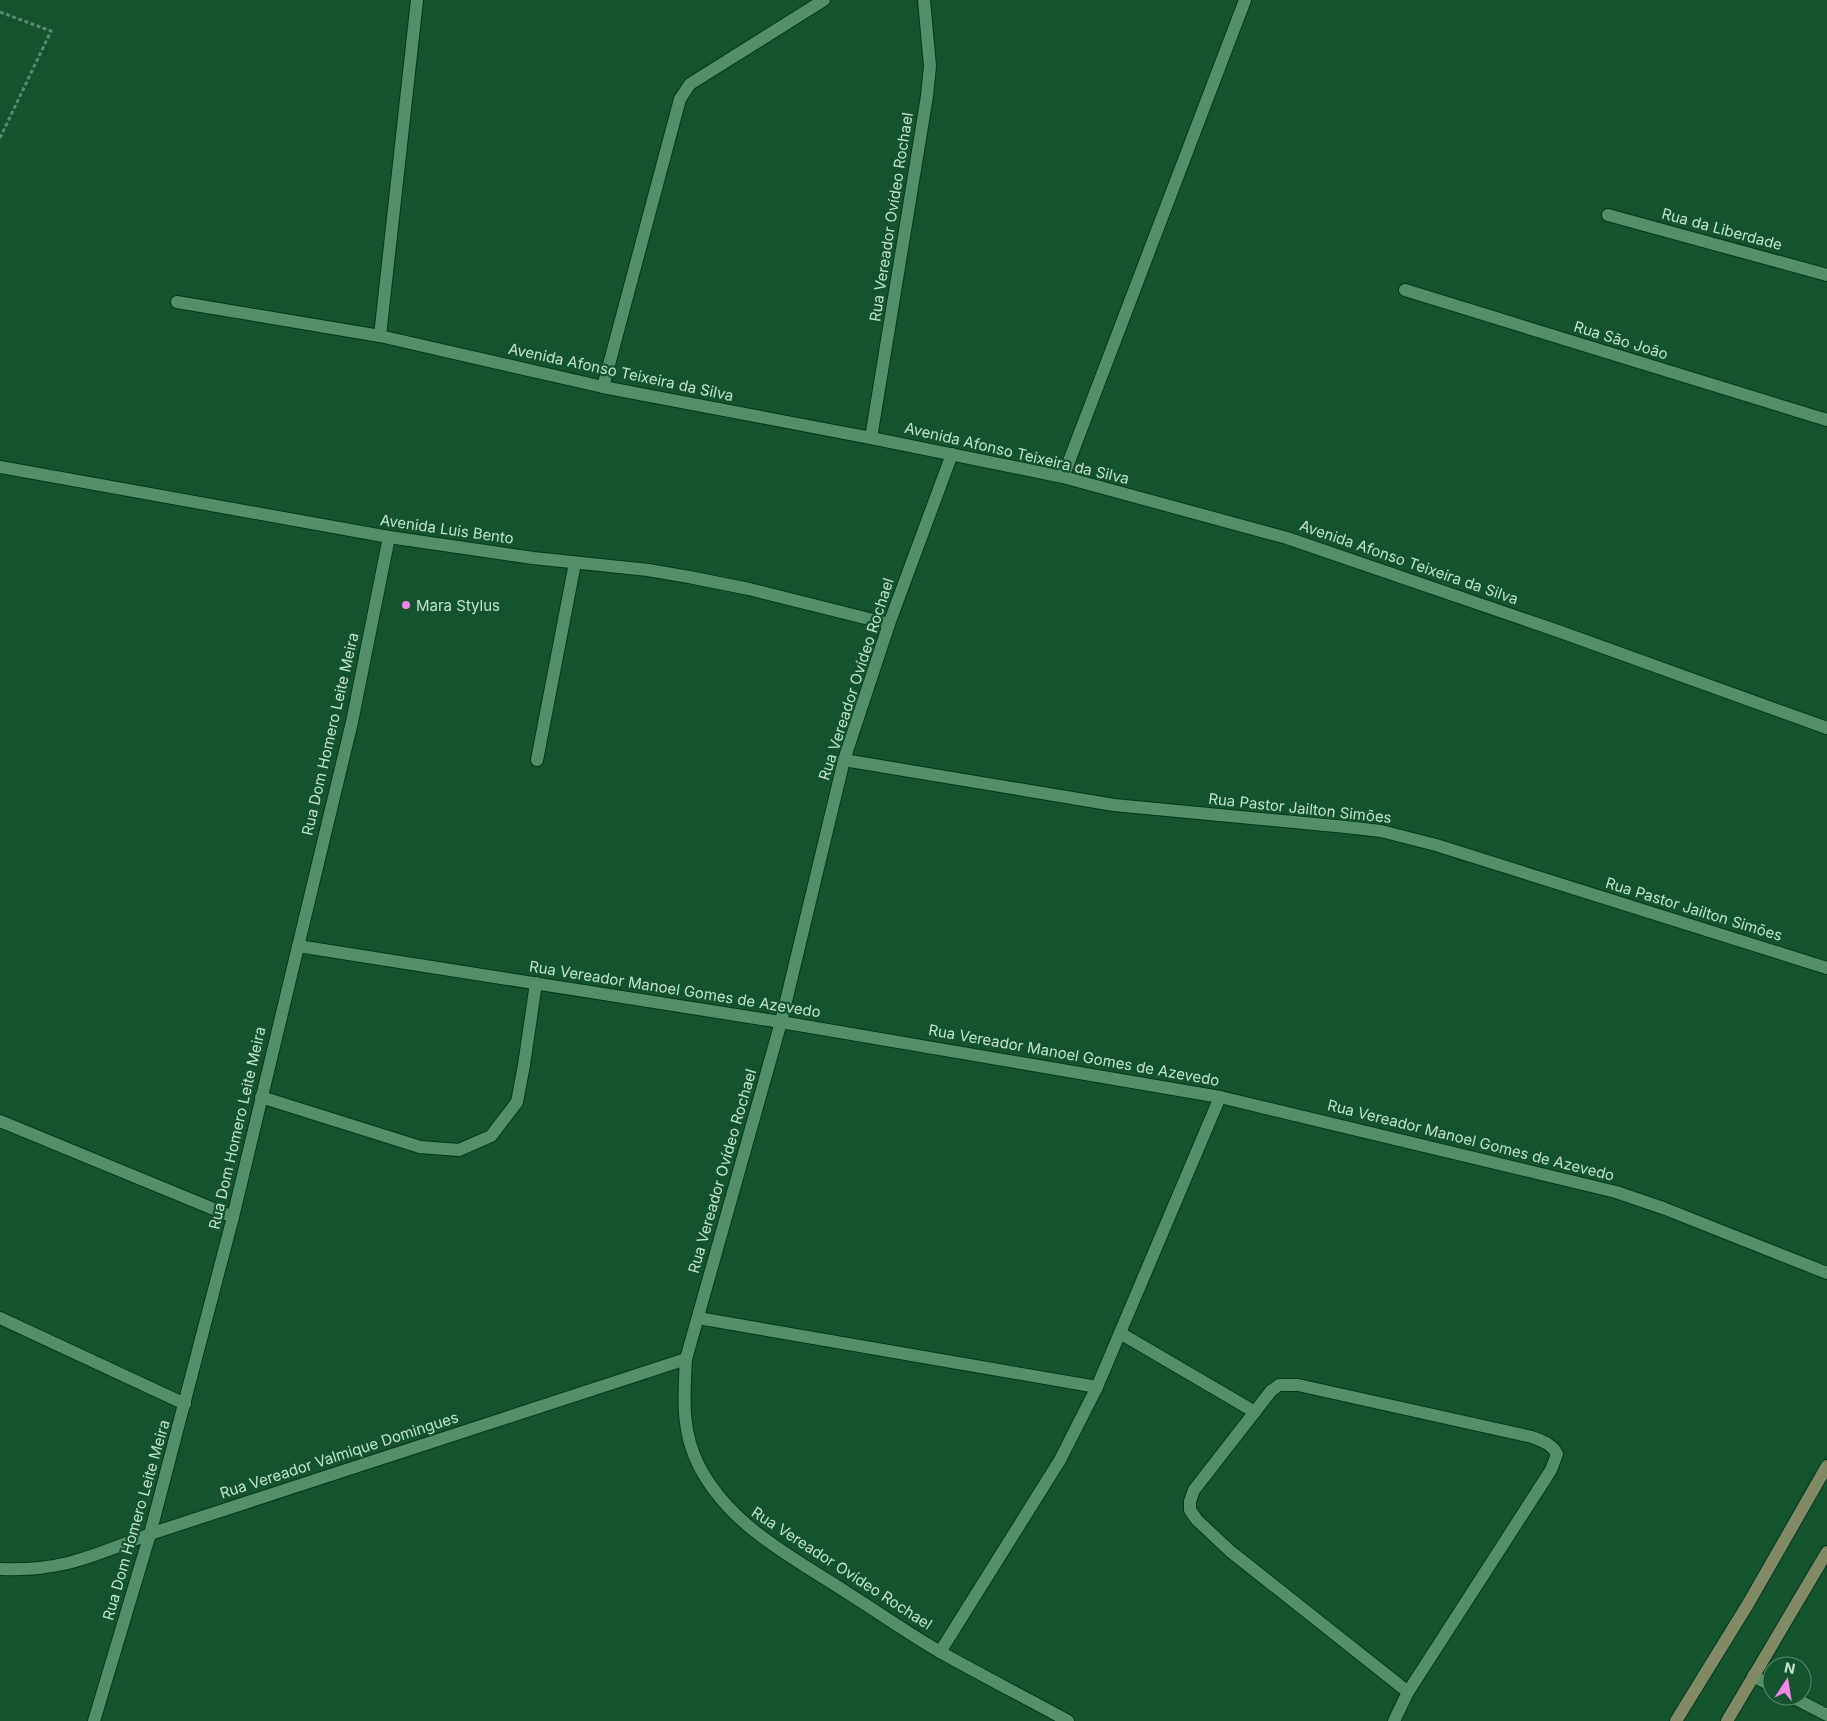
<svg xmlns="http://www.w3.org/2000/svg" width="1827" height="1721" viewBox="0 0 1827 1721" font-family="Inter,sans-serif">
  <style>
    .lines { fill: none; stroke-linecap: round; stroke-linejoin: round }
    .street-casing { stroke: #04371b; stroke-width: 14 }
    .secondary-casing { stroke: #04371b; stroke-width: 14 }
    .path { stroke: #578b6c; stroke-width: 3; stroke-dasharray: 4 2.5; stroke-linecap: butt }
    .street { stroke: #529067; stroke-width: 12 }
    .secondary { stroke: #818a65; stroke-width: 12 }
    .poi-dot { fill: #fa87e7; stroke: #13542f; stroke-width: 2 }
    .labels { text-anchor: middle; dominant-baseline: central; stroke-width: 4.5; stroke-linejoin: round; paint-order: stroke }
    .street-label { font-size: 15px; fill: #c3e2cb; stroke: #13542f }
    .poi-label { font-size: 15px; fill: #c3e2cb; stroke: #13542f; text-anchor: start }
  </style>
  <rect width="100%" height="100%" fill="#13542f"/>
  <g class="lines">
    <!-- street casing -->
    <g class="street-casing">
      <g id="street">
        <path d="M1608,215L1827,275"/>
        <path d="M1405,290L1827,420"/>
        <path d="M177,302L380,336L603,387L871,438L1063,477L1287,538L1558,631L1827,728"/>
        <path d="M380,336L417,0"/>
        <path d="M603,387L680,99L690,84L824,0"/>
        <path d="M871,438L927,96L930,66L924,0"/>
        <path d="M952,454L889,624L844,760L781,1022L686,1359C684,1397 681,1431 699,1466C730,1526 792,1557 846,1592C878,1612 909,1634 942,1653C983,1676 1026,1698 1068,1721"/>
        <path d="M0,467L389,537L533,558L648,570L689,577L749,589L889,624"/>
        <path d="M1063,477L1245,0"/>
        <path d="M537,760L575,563"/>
        <path d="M844,760L1114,805L1346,827L1381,831L1436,845L1827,968"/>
        <path d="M298,946L781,1022L1220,1097L1616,1192L1663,1208L1827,1273"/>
        <path d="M261,1097L420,1147L459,1150L491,1136L517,1102L524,1065L536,983"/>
        <path d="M0,1121L233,1217"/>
        <path d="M0,1318L185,1404"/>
        <path d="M698,1318L1097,1387"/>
        <path d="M1120,1333L1255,1412"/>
        <path d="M0,1569C61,1572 95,1555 150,1534L686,1359"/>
        <path d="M940,1652L1060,1460L1097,1387L1220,1097"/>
        <path d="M1753,1676L1772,1686"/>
        <path d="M1790,1696L1827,1715"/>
        <path d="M94,1721L150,1534L233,1217L352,722L389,537"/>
        <path d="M1394,1721L1408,1692L1551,1470L1557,1454C1552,1444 1542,1441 1532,1437L1298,1385H1279L1271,1391L1194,1490L1190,1501V1510L1197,1520L1230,1551L1408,1692"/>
      </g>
    </g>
    <!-- secondary casing -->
    <g class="secondary-casing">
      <g id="secondary">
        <path d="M1676,1721L1748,1604L1827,1466"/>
        <path d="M1727,1721L1827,1552"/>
      </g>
    </g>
    <!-- path -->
    <path class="path" d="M0,12L51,31L0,138"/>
    <!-- street -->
    <use href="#street" class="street"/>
    <!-- secondary -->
    <use href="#secondary" class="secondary"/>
  </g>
  <!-- markers -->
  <circle class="poi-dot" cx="406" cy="605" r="5"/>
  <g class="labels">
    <!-- street labels -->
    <g class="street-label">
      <text transform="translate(891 217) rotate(-81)">Rua Vereador Ovídeo Rochael</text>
      <text transform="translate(1722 229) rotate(15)">Rua da Liberdade</text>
      <text transform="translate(1621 340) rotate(17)">Rua São João</text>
      <text transform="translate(621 372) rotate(12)">Avenida Afonso Teixeira da Silva</text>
      <text transform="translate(1017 453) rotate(13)">Avenida Afonso Teixeira da Silva</text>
      <text transform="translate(447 529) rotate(8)">Avenida Luis Bento</text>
      <text transform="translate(1409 562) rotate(19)">Avenida Afonso Teixeira da Silva</text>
      <text transform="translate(856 679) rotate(-72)">Rua Vereador Ovídeo Rochael</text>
      <text transform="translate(330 734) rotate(-77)">Rua Dom Homero Leite Meira</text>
      <text transform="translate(1300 808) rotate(6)">Rua Pastor Jailton Simões</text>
      <text transform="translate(1694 909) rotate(17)">Rua Pastor Jailton Simões</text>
      <text transform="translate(675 989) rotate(9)">Rua Vereador Manoel Gomes de Azevedo</text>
      <text transform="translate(1074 1055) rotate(10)">Rua Vereador Manoel Gomes de Azevedo</text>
      <text transform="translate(237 1128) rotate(-77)">Rua Dom Homero Leite Meira</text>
      <text transform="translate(1471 1140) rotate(14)">Rua Vereador Manoel Gomes de Azevedo</text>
      <text transform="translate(722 1171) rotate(-74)">Rua Vereador Ovídeo Rochael</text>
      <text transform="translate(339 1455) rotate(-18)">Rua Vereador Valmique Domingues</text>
      <text transform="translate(136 1520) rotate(-74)">Rua Dom Homero Leite Meira</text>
      <text transform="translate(842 1568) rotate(33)">Rua Vereador Ovídeo Rochael</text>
    </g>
    <!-- poi labels -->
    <g class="poi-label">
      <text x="416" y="605">Mara Stylus</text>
    </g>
  </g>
  <!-- north arrow -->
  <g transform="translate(1787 1681) rotate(12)"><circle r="24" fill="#13542f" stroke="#598d6d"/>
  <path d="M0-4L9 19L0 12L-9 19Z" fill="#fa87e7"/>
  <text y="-8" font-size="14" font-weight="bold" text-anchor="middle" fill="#c3e2cb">N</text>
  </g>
</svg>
